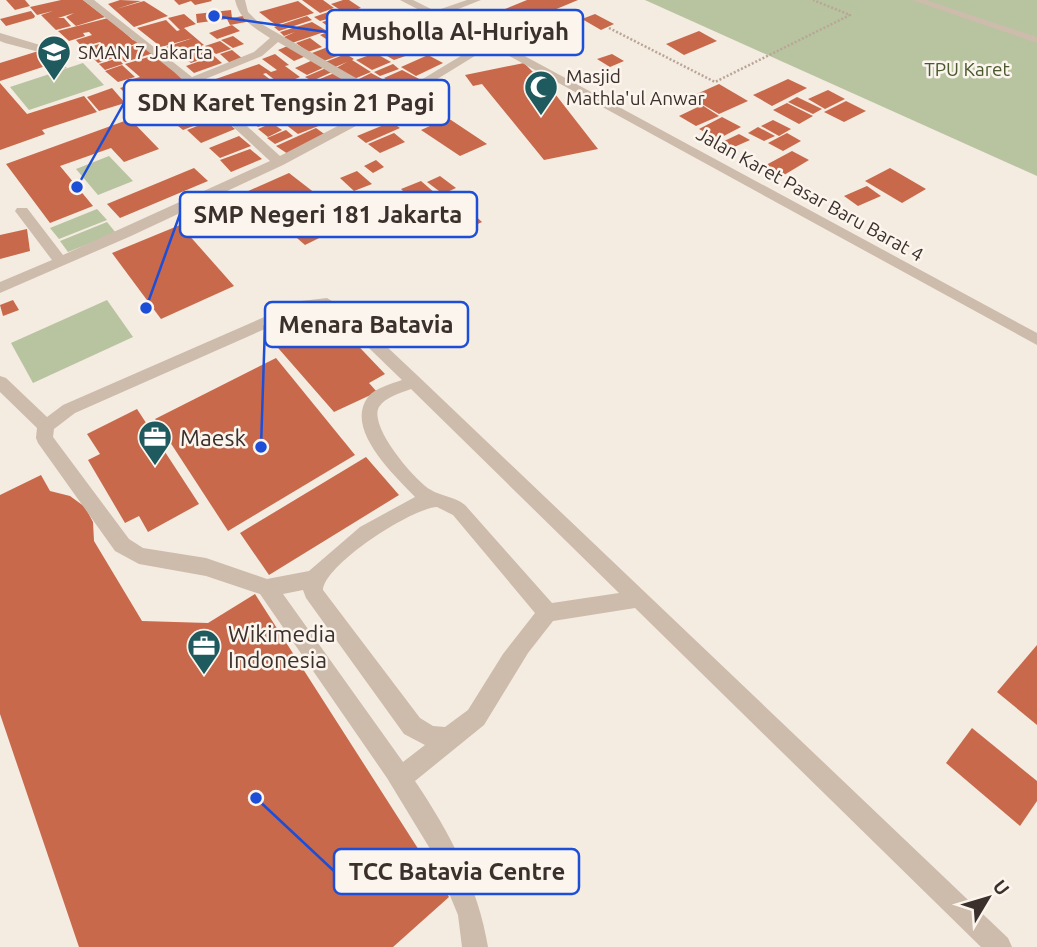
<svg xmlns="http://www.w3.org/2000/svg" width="1037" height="947" viewBox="0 0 1037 947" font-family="Ubuntu,sans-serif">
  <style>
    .green { fill: #b8c4a0 }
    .building { fill: #c8694b }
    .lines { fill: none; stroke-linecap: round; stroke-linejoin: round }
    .minor-tunnel { stroke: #cfc6bd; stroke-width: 10; stroke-dasharray: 10 5; stroke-linecap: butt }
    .path { stroke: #b9a596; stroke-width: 2.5; stroke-dasharray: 2 2; stroke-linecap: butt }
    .minor { fill: #cdbbac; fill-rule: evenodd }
    .labels { text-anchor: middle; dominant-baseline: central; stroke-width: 5; stroke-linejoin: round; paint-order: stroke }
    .far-poi-label { font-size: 19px; fill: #3b302b; stroke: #fbf5ee; text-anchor: start }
    .far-park-label { font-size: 19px; fill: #4a5a2e; stroke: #fbf5ee }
    .far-street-label { font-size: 19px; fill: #3b302b; stroke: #fbf5ee }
    .poi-label { font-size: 23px; fill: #3b302b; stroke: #fbf5ee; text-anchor: start }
    .leader { fill: none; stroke: #1d4ed8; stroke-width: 2.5 }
    .callout-dot { fill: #1d4ed8; stroke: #fbf5ee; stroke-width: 2.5 }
    .callout { fill: #fbf5ee; stroke: #1d4ed8; stroke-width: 2.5 }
    .callout-label { font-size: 24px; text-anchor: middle; font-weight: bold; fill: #3b302b }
  </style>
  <rect width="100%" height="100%" fill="#f4ebe1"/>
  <!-- green -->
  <g class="green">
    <path d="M645,0H1037V176Z"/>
    <path d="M83,63L104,85L29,110L10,87Z"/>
    <path d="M109,156L133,181L98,195L76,169Z"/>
    <path d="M97,209L107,220L59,239L50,228Z"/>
    <path d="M107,222L116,233L68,252L60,241Z"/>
    <path d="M107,300L133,337L33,383L11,343Z"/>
  </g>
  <!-- building -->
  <g class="building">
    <path d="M6,0H25L30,6L15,10Z"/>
    <path d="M61,0H83L105,17L76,26L66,17L74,13L58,18H64L71,26L56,30L41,15L53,11L37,15L30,7Z"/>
    <path d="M120,0L141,1L116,9L144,1L168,16L134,27L108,4Z"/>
    <path d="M174,0H211L212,1L195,5L191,1L179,5Z"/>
    <path d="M302,0H323L334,8L320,13Z"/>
    <path d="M343,0H349L361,8L345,13L331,4Z"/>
    <path d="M527,0H578L506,30L483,18Z"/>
    <path d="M298,1L314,13L276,25L259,12Z"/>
    <path d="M231,10L232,18L243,16L246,22L230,25L227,19L197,23L196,14Z"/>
    <path d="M31,11L35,16L34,18L6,26L0,19Z"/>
    <path d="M331,11L338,16L320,21L314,17Z"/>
    <path d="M184,14L196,24L184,28L204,45L173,54L166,47L193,38L161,47L137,28L166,20L177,31L180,30L168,18Z"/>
    <path d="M595,14L614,24L601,30L582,19Z"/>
    <path d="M307,16L312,20L279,31L274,27Z"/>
    <path d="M108,18L133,40L141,42L112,52L108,48L115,45L105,47L100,42L82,47L76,40L92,35L89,32L83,33L85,36L69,41L58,31Z"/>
    <path d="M332,19L343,28L334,31L322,22Z"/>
    <path d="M312,22L327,31L292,43L284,37L295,32L284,36L280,32Z"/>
    <path d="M232,25L240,31L217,39L209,33Z"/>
    <path d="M330,31L342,39L332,43L320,35Z"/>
    <path d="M699,31L717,41L684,55L666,44Z"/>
    <path d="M233,36L244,44L233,48L221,40Z"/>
    <path d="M310,38L322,47L308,52L296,43Z"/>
    <path d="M220,41L231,49L216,54L205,46Z"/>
    <path d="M341,42L353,50L324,61L312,53Z"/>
    <path d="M142,43L154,53L125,62L114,52Z"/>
    <path d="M99,44L107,52L92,57L84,49Z"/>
    <path d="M290,45L306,56L294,61L278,50Z"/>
    <path d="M397,45L411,54L394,60L380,52Z"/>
    <path d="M201,46L213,55L191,63L179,54Z"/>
    <path d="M48,48L61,61L0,81V63Z"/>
    <path d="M232,50L243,59L230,63L220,54Z"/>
    <path d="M113,52L117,57L98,63L93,58Z"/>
    <path d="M375,53L391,62L372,70L356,60Z"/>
    <path d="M275,54L289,65L285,66L300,77L281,85L266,73L263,74L276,84L242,97L259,91L265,96L235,108L210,81L259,64L271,72L277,70L262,59Z"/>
    <path d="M346,54L354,59L352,60L371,72L354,79L336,68L347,62L333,68L325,62Z"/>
    <path d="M612,54L624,61L610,67L597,59Z"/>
    <path d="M155,55L194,87L177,93L172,89L145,97L129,80L140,77L125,64Z"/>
    <path d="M428,55L443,63L416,76L401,67Z"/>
    <path d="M214,56L222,63L194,73L186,66Z"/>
    <path d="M118,58L123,64L105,70L99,64Z"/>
    <path d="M313,60L325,67L307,75L295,68Z"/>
    <path d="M524,63L534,73L538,72L598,149L544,160L482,84L473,86L465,75Z"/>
    <path d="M393,64L399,69L380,76L374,72Z"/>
    <path d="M122,65L135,77L118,82L105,71Z"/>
    <path d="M326,68L332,72L312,81L305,77Z"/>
    <path d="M402,70L423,81L405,90L384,78Z"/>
    <path d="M334,73L348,82L327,91L313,82Z"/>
    <path d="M371,73L384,80L368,88L355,81Z"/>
    <path d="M302,79L307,84L321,92L301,100L282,87Z"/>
    <path d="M788,79L807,88L772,106L753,95Z"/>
    <path d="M0,83L27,114L84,96L97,112L42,130L45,134L0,150Z"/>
    <path d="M719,84L748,101L719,114L690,97Z"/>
    <path d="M130,85L143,98L133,101L120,88Z"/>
    <path d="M112,88L125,103L99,111L87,97Z"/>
    <path d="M828,90L845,99L825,109L808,99Z"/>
    <path d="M797,97L822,109L813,114L788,102Z"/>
    <path d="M846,101L866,111L844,122L824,112Z"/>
    <path d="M787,103L813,116L799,124L773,110Z"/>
    <path d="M702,105L719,116L696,126L679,116Z"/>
    <path d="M309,110L326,123L298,134L281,121Z"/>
    <path d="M271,111L280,118L258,127L250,120Z"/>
    <path d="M192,115L201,123L183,130L173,122Z"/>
    <path d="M221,117L235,129L201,143L187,130Z"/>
    <path d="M722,117L741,127L718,139L699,129Z"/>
    <path d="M448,118L487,144L460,156L421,130Z"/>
    <path d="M130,119L159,149L124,162L111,148L60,166L93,206L50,223L6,164Z"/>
    <path d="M773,120L791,129L779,136L761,126Z"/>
    <path d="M391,122L400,128L366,143L357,136Z"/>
    <path d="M272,123L282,130L268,137L258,129Z"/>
    <path d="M758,127L775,136L764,141L748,133Z"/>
    <path d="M316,128L327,136L288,154L276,146Z"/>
    <path d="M286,130L293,136L275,144L267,138Z"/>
    <path d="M394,133L405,142L380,153L368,144Z"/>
    <path d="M787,133L801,141L783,151L768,143Z"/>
    <path d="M739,134L750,140L732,148L722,142Z"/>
    <path d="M239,136L251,146L220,158L209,148Z"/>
    <path d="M250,149L262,159L231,172L220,160Z"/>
    <path d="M792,151L809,160L784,175L766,165Z"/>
    <path d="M376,160L384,167L373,173L364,166Z"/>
    <path d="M194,168L208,181L120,218L107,204Z"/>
    <path d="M890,168L926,189L902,203L865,181Z"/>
    <path d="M357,171L372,184L354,191L340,178Z"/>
    <path d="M289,173L320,197L276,218L246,192Z"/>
    <path d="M440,176L456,188L443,194L427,182Z"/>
    <path d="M421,181L436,194L415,203L401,189Z"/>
    <path d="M867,186L881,196L858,206L844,196Z"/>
    <path d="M350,192L374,211L305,245L282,225Z"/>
    <path d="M471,212L482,222L461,232L450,222Z"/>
    <path d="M180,225L234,286L161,319L112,253Z"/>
    <path d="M27,229L30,251L0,259V235Z"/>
    <path d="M13,300L19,310L3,316L0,305Z"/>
    <path d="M315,319L332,337L344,331L385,374L369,383L377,392L334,412L272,341Z"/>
    <path d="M276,358L355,455L228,531L155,419Z"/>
    <path d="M137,409L199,504L148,532L139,516L125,523L88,460L100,454L87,434Z"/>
    <path d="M366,457L399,495L269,575L240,533Z"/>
    <path d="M41,475L50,491L70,496L85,507L93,522L94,541L142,621L208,623L255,594L449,897L393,947H79L0,714V495Z"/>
    <path d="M1037,645V725L997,692Z"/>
    <path d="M972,728L1037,781V801L1020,826L946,763Z"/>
  </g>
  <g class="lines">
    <!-- minor-tunnel -->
    <path class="minor-tunnel" d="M43,50L55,63"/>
    <!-- path -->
    <path class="path" d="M609,28L715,82L850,15L813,0"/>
    <!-- minor -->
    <g class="minor">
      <path d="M83,0H94L192,77L254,52L270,38C253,27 240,20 235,0H245L248,12L258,22L391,98L484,42L434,18L419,24L450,48L441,50L409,25L411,20L427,14L400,0H413L435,11L467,0H481L443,15L495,40L1037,333V345L491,46L395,105L283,165L131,236L0,293V282L52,260L15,211L17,208H27L63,255L270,161L174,72ZM278,42L382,103L280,156L198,82L262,56Z"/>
      <path d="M912,0H926L1037,37V43Z"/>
      <path d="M0,33L40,45L48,50L43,53L5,43L0,41Z"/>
      <path d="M51,61H59L67,68L58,70L51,65Z"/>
      <path d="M327,298L351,313L419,377L1008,938L1012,947H981L635,608L553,621L528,653L484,725L415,781C450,833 478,886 488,947H462L458,915L432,852L387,778L260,594L206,576L139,564L115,551L38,443L36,438L37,428L0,392V376L6,378L47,417L63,405L301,301ZM324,308L341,321L402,380C391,384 375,388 368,397C344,429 394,475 415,497L360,527L309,571L267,579L206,558L143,548L129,539L53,437L54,429L75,413L308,310ZM411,389L619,593L552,603L465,505C454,496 440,496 431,490C415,481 368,426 379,407C385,397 401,393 411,389ZM437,507L453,515L535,613L503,654L468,710L445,727L433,726L420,718L323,590C325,564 412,508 437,507ZM303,590L306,598L404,734L425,745L403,762L283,594Z"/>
    </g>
  </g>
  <!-- icons -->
  <defs>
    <g id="school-pin" transform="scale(1.75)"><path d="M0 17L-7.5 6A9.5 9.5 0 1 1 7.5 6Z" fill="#1f5a5e" stroke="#fbf5ee"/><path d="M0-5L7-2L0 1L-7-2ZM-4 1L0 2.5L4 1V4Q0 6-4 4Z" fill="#fff"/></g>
    <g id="mosque-pin" transform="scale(1.75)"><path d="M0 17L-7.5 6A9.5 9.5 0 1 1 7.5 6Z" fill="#1f5a5e" stroke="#fbf5ee"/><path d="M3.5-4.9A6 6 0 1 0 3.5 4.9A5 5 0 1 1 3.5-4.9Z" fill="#fff"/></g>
    <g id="office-pin" transform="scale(1.75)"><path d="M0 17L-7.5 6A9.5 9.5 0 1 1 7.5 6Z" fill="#1f5a5e" stroke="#fbf5ee"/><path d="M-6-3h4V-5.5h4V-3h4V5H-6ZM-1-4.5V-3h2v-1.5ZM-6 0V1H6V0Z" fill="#fff"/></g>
  </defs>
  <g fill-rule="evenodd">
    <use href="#school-pin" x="54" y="52"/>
    <use href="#mosque-pin" x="541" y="87"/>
    <use href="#office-pin" x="155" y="437"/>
    <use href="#office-pin" x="204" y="646"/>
  </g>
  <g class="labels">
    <!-- far-poi labels -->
    <g class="far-poi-label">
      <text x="78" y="52">SMAN 7 Jakarta</text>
      <text x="566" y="76">Masjid<tspan x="566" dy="22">Mathla'ul Anwar</tspan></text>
    </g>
    <!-- far-park labels -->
    <g class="far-park-label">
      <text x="967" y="69">TPU Karet</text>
    </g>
    <!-- far-street labels -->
    <g class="far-street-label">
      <text transform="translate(810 194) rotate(29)">Jalan Karet Pasar Baru Barat 4</text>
    </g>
    <!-- poi labels -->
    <g class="poi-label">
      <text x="180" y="437">Maesk</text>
      <text x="228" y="633">Wikimedia<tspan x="228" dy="26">Indonesia</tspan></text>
    </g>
  </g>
  <!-- callouts -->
  <path class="leader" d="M214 16L327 32M77 187L124 103M146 308L180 214M261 447L265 325M256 798L334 871"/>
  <g class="callout-dot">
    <circle cx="214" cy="16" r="7"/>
    <circle cx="77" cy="187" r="7"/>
    <circle cx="146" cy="308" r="7"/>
    <circle cx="261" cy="447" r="7"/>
    <circle cx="256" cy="798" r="7"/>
  </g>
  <g class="callout">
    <rect x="327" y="10" width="256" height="45" rx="7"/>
    <rect x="124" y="80" width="325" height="45" rx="7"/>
    <rect x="180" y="192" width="297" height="45" rx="7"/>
    <rect x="265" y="302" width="203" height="45" rx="7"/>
    <rect x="334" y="849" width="245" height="45" rx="7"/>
  </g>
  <g class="callout-label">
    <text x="455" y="40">Musholla Al-Huriyah</text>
    <text x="286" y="111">SDN Karet Tengsin 21 Pagi</text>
    <text x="328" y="223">SMP Negeri 181 Jakarta</text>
    <text x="366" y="333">Menara Batavia</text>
    <text x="457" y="880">TCC Batavia Centre</text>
  </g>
  <!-- north arrow -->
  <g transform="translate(988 898) rotate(52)" stroke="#fbf5ee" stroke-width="5" paint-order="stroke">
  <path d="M0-5L12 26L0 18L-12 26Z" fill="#3b302b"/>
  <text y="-10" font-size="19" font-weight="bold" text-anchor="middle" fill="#3b302b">U</text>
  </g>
</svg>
